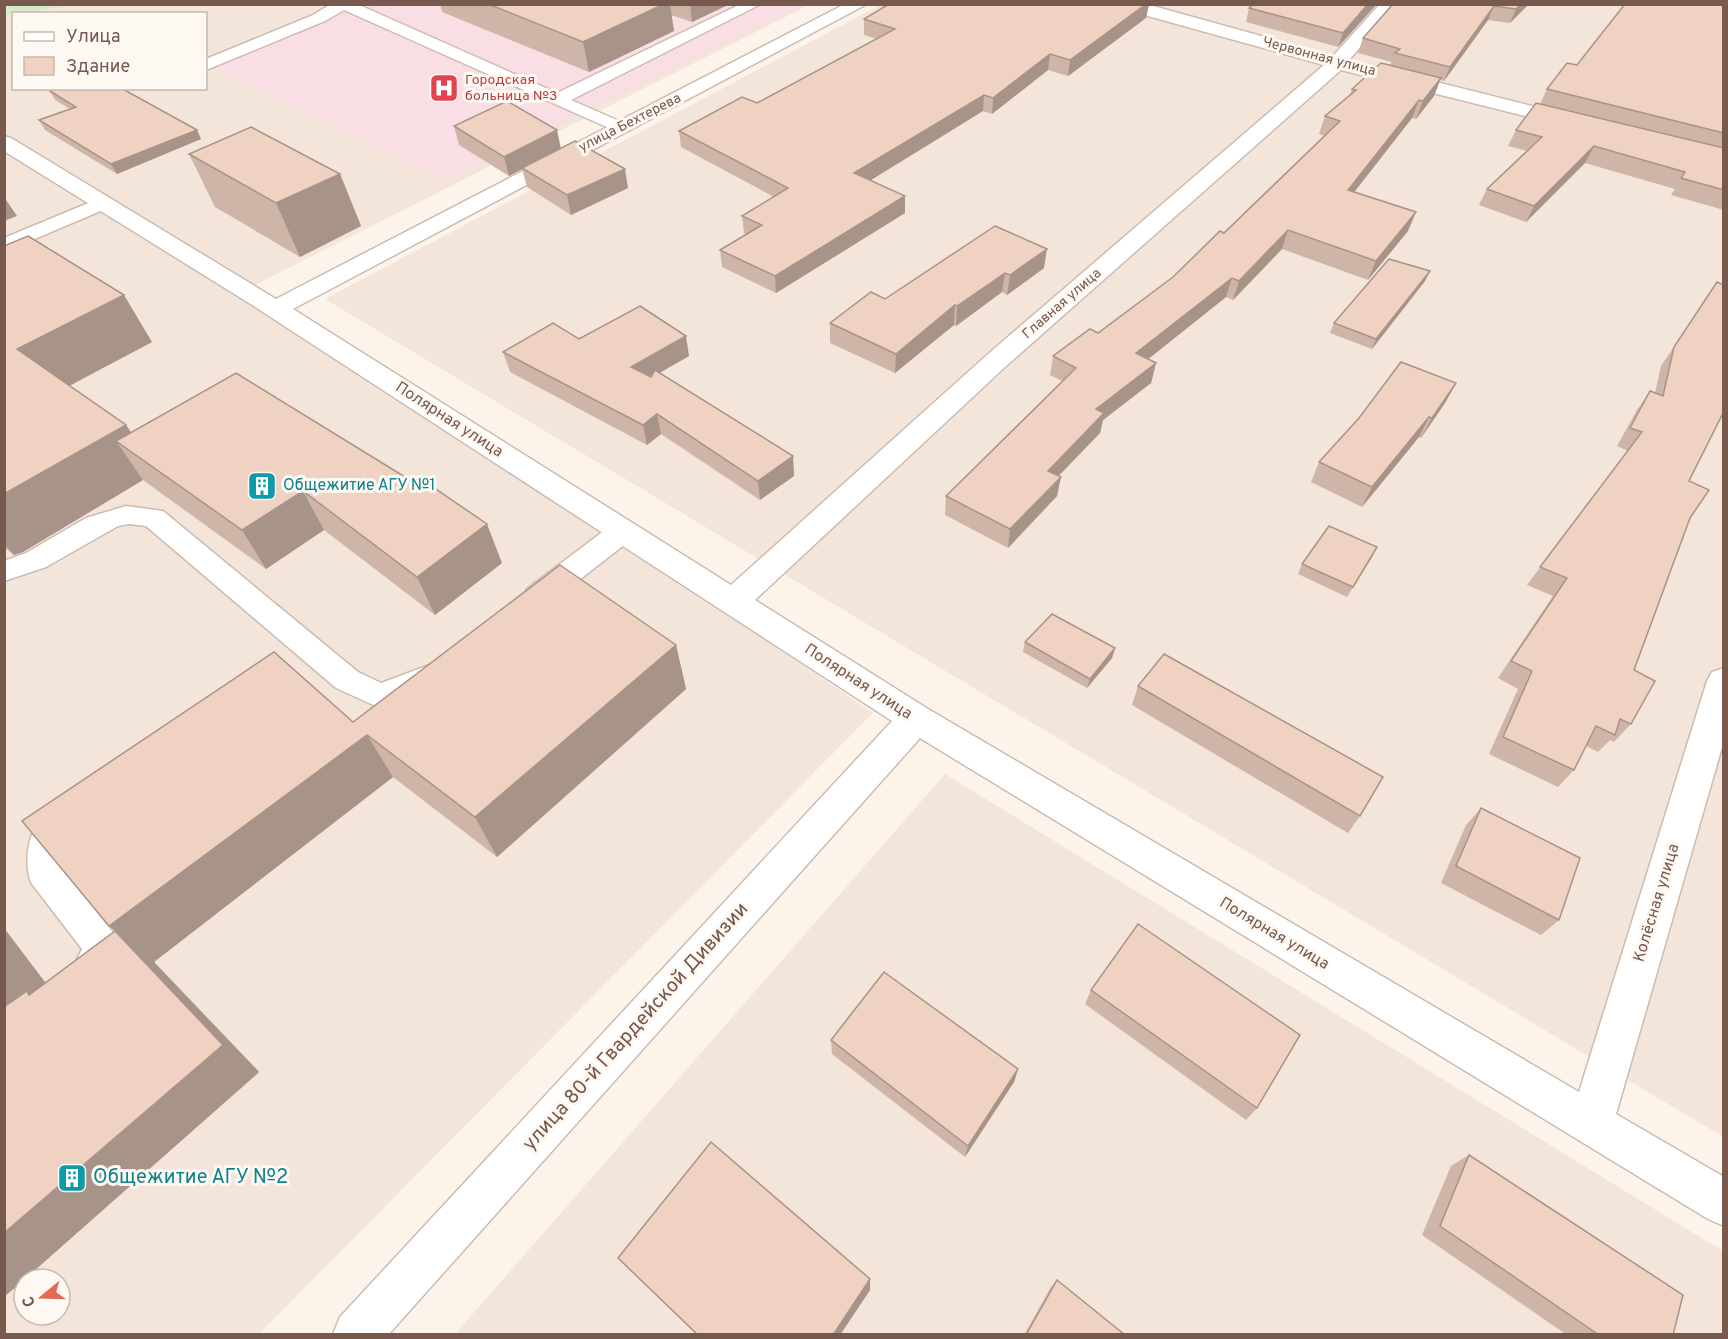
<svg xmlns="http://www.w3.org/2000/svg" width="1728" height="1339" viewBox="0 0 1728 1339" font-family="Overpass,sans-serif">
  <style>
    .residential { fill: #f3e5d9; fill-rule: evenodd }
    .medical { fill: #f9dee4 }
    .green { fill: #d9eac9 }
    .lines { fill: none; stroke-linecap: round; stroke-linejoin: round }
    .service-casing { stroke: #cebbb0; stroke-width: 3 }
    .minor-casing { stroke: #cebbb0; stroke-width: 3 }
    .service { fill: #fff; fill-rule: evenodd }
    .minor { fill: #fff; fill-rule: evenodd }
    .wall { fill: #ceb5a8 }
    .shaded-wall { fill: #a89388 }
    .building { fill: #f0d2c3; stroke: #a89388; stroke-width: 1.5 }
    .labels { text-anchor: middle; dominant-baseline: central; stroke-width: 6; stroke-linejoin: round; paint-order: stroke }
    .far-street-label { font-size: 14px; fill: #77594e; stroke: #fef8f2 }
    .far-health-label { font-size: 14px; fill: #be3a42; stroke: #fef8f2; text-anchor: start }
    .street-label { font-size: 16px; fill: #77594e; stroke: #fef8f2 }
    .culture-label { font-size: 16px; fill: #0d838f; stroke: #fef8f2; text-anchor: start }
    .near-street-label { font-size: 20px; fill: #77594e; stroke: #fef8f2 }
    .near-culture-label { font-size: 20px; fill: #0d838f; stroke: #fef8f2; text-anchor: start }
  </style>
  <rect width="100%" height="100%" fill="#fcf4eb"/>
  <!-- residential -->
  <g class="residential">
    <path d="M5,5H809L249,288L873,713L259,1334H5ZM14,14H206V88H14ZM24,1279H60V1315H24Z"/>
    <path d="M880,5H1723V1137L325,299Z"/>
    <path d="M945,774L1723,1251V1334H455Z"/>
  </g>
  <!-- medical -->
  <path class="medical" d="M330,5H803L446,181L206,64V59Z"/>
  <!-- green -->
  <path class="green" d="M4,5L5,4L68,5L28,13L5,15Z"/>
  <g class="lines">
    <!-- service casing -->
    <g class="service-casing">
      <g id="service">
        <path d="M331,4H357L557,93L741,4H761L571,100L626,124L629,128L626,132L620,133L344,10L325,21L206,70V59L313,15Z"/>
        <path d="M103,197L110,199L113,203L110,207L4,252V238Z"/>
        <path d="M126,506L163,511L358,672L381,683L432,664L443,668L447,676L443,684L380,708L336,688L146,526L129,524L118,526L46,567L4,581V561L26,553L86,518Z"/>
        <path d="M623,521L633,524L637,531L633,538L547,605L537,608L527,605L523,597L527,589L613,524Z"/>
        <path d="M69,807L81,812L86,822L81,832L64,844L62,869L115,935L120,947L98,993L85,998L72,993L67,980L82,949L32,884C25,870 26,841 36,827C43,818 58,811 69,807Z"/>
      </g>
    </g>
    <!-- minor casing -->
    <g class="minor-casing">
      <path id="minor" d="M845,4H867L293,309L731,585L987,355L1324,65L1119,8L1117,4H1146L1333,56L1380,4H1398L1349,60L1580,118L1583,122L1580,126L1573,128L1341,70L1005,367L755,600L928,709L1579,1092L1707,681L1712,672L1724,668V740L1616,1114L1724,1177V1226L1708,1219L920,738L389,1334H333L340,1317L892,721L249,303L4,151V136L11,138L276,299Z"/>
    </g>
    <!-- service -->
    <use href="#service" class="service"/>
    <!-- minor -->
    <use href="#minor" class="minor"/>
  </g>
  <!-- wall -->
  <g class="wall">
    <path d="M440,4H730L692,22L671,15L674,31L589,72L442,12Z"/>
    <path d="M885,4H1149L1146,18L1068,76L1048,70L992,114L983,111L870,180L905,196V213L776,293L722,267L720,250L746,234L744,233L742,216L774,197L681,147L679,131L757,103L877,39L864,35V19L885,7Z"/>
    <path d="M1254,4H1377L1338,47L1246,22L1249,8Z"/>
    <path d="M1393,4H1529L1510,23L1488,20L1444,81L1440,80L1434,96L1416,119L1412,118L1354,192L1408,231L1368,280L1282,249L1233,300L1226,297L1148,359L1156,363L1151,383L1103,420L1100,433L1059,475L1057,496L1008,548L945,515L946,496L1062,381L1050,375L1053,356L1098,333L1173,277L1224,233L1325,136L1319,134L1325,116L1350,95L1352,89L1390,65L1392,62L1358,53L1363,38Z"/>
    <path d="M1724,4V210L1671,195L1675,189L1585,163L1526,222L1479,205L1487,189L1527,151L1508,146L1516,130L1540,104L1547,89L1577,65Z"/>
    <path d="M50,91L201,139L117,174L45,130L39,120L70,109L55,100Z"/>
    <path d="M454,126L561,148L628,188L571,215L527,187L522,169L509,176L459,145Z"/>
    <path d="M189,154L340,174L361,226L300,257L215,207Z"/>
    <path d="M995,226L1044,268L1007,295L1002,292L956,326L954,325L895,373L830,343V323L885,299Z"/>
    <path d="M4,246L152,342L69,386L131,432L236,373L502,563L435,615L324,530L266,569L143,480L23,552L14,555L4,547Z"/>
    <path d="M1430,271L1425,281L1372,349L1330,333L1334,323Z"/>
    <path d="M1717,282L1689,481L1690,518L1634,670L1631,724L1614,742L1610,740L1598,752L1586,746L1574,770L1558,787L1489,754L1518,689L1498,678L1553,596L1527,585L1628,451L1617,446L1637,410L1650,391L1655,393L1661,366Z"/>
    <path d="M579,339L689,356L659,373L793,456L794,476L760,500L661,434L647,445L510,372L503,352Z"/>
    <path d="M1456,383L1445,403L1421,438L1419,437L1362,507L1311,482L1319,462Z"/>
    <path d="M1377,547L1347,597L1298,574L1302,564Z"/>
    <path d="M1025,642L1115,648L1112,658L1087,688L1023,652Z"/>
    <path d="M676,645L686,689L497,857L393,777L154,962L259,1072L24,1279V1280L4,1297V928L45,983L115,931L353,722Z"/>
    <path d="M1138,686L1360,816L1348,833L1132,705Z"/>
    <path d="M1481,808L1559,920L1541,935L1441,883L1466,825Z"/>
    <path d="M1091,990L1257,1108L1246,1120L1085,1004Z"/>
    <path d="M831,1040L1018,1069L1014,1082L965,1157L832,1054Z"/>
    <path d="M1469,1155L1673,1335H1567L1422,1235L1451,1166Z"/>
    <path d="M618,1258L870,1290L840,1335H697Z"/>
    <path d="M1057,1280L1125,1335H1024L1051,1287Z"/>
  </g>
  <!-- shaded-wall -->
  <g class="shaded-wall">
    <path d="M664,4H670L674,31L589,72L583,42Z"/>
    <path d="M690,4H730L692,22Z"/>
    <path d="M1146,4H1149L1146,18L1068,76L1070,60Z"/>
    <path d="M1368,4H1377L1338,47L1343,33Z"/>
    <path d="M1521,4H1529L1510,23L1516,9Z"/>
    <path d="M1494,6L1488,20L1444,81L1450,67Z"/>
    <path d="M1050,54L1048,70L992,114L993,98Z"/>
    <path d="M1441,78L1434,96L1416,119L1423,101Z"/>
    <path d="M984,95L983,111L855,190L854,173Z"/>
    <path d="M1419,100L1412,118L1341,209L1348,190Z"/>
    <path d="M197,130L201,139L117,174L111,164Z"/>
    <path d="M557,130L561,149L509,176L504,157Z"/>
    <path d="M1594,146L1585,163L1526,222L1534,206Z"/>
    <path d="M625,169L628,188L571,215L567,195Z"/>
    <path d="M340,174L361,226L300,257L276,203Z"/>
    <path d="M905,196V213L776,293L775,276Z"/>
    <path d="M4,197L17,216L4,221Z"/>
    <path d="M1416,212L1408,231L1368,280L1376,261Z"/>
    <path d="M1288,230L1282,249L1233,300L1239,281Z"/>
    <path d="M1047,249L1044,268L1007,295L1010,275Z"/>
    <path d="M1430,271L1425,281L1372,349L1376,339Z"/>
    <path d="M1005,273L1002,292L956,326L957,306Z"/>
    <path d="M1232,278L1226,297L1132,372L1136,353Z"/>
    <path d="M124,295L152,342L50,396L17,349Z"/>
    <path d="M955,305L954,325L895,373L896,354Z"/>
    <path d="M686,336L689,356L635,387L631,367Z"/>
    <path d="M1156,363L1151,383L1103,420L1100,433L1045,490L1048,471L1096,409Z"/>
    <path d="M1456,383L1445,403L1421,438L1432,418Z"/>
    <path d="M657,414L661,434L647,445L643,425Z"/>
    <path d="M1429,417L1419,437L1362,507L1372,487Z"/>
    <path d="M126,425L156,469L116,441L143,480L23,552L14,555L4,544V494Z"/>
    <path d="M793,456L794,476L760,500L758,481Z"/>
    <path d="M1061,477L1057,496L1008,548L1010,529Z"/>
    <path d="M303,491L324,530L266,569L242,530Z"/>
    <path d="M487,524L502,563L435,615L417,577Z"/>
    <path d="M1377,547L1372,557L1347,597Z"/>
    <path d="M676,645L686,689L497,857L475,817Z"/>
    <path d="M1115,648L1112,658L1087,688L1090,679Z"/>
    <path d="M367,735L393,777L154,962L259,1072L25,1279H24V1280L4,1297V1233L115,931L109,926Z"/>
    <path d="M4,928L48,986L4,1018Z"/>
    <path d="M1018,1069L1014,1082L965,1157L968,1146Z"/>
    <path d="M870,1279V1290L840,1335H833Z"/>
  </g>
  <!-- building -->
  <g class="building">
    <path d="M488,4H664L583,42Z"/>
    <path d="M889,4H1146L1070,60L1050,54L993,98L984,95L854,173L905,196L775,276L720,250L762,225L742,216L788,188L679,131L742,97L757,103L895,29L864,19Z"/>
    <path d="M1254,4H1368L1343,33L1249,8Z"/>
    <path d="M1393,4H1521L1516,9L1494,6L1450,67L1395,53L1400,49L1363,38Z"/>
    <path d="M1625,4H1724V133L1547,89L1567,63L1577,65Z"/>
    <path d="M1381,63L1441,78L1423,101L1419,100L1348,190L1416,212L1376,261L1288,230L1239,281L1232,278L1136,353L1156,363L1096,409L1104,413L1048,471L1061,477L1010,529L946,496L1076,368L1053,356L1090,329L1098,333L1173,277L1220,231L1224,233L1340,121L1325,116L1356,90L1352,89Z"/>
    <path d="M57,88H121L197,130L111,164L39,120L76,107L50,91Z"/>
    <path d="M507,101L557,130L504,157L454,126Z"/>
    <path d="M1536,103L1724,148V190L1681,178L1685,172L1594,146L1534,206L1487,189L1542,137L1516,130Z"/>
    <path d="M251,127L340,174L276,203L189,154Z"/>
    <path d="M575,141L625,169L567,195L522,168Z"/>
    <path d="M995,226L1047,249L1010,275L1005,273L957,306L955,305L896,354L830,323L871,292L885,299Z"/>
    <path d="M28,236L124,295L17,349L126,425L4,494V246Z"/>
    <path d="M1389,259L1430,271L1376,339L1334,323Z"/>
    <path d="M1717,282L1724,285V411L1689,481L1709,490L1690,518L1634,670L1655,681L1631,724L1620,719L1615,735L1596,726L1574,770L1503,737L1532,671L1511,661L1567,578L1540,567L1642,432L1630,428L1650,391L1663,396L1674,347Z"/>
    <path d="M640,306L686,336L631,367L651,377L655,370L793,456L758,481L657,414L643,425L503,352L553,323L579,339Z"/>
    <path d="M1401,362L1456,383L1432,418L1429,417L1372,487L1319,462L1359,418Z"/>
    <path d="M236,373L418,485L424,481L487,524L417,577L303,491L242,530L116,441Z"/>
    <path d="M1329,526L1377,547L1353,587L1302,564Z"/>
    <path d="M560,565L676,645L475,817L367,735L109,926L22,821L274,652L353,722Z"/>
    <path d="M1052,614L1115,648L1090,679L1025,642Z"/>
    <path d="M1164,654L1383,777L1360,816L1138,686Z"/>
    <path d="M1481,808L1580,858L1559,920L1456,866Z"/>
    <path d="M1138,924L1300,1035L1257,1108L1091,990Z"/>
    <path d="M115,931L223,1045L4,1233V1007L27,991L29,995Z"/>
    <path d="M884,972L1018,1069L968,1146L831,1040Z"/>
    <path d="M711,1142L870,1279L833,1335H698L618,1258Z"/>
    <path d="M1469,1155L1683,1295L1673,1335H1599L1440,1226Z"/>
    <path d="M1057,1280L1125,1335H1026Z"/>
  </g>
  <!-- icons -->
  <defs>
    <g id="hospital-square" transform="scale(1.5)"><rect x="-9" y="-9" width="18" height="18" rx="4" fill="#e0444e" stroke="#fef8f2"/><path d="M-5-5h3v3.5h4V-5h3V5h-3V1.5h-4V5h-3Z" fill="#fff"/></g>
    <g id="building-square" transform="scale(1.5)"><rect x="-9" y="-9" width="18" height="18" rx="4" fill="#0f9aa8" stroke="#fef8f2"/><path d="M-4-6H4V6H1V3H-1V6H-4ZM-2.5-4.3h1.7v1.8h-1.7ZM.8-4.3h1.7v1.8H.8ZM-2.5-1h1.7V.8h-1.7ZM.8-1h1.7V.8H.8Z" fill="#fff"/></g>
  </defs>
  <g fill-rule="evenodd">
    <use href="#hospital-square" x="444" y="88"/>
    <use href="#building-square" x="262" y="486"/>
    <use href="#building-square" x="72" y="1178"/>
  </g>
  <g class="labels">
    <!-- far-street labels -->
    <g class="far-street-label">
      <text transform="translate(1319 57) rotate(15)">Червонная улица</text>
      <text transform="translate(630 123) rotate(-27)">улица Бехтерева</text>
      <text transform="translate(1062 304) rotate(-41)">Главная улица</text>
    </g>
    <!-- far-health labels -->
    <g class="far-health-label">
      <text x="465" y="80">Городская<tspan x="465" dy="16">больница №3</tspan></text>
    </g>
    <!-- street labels -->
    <g class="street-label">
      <text transform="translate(449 420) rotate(33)">Полярная улица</text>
      <text transform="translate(858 682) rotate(33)">Полярная улица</text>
      <text transform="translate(1657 903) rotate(-73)">Колёсная улица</text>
      <text transform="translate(1274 934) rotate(31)">Полярная улица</text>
    </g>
    <!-- culture labels -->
    <g class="culture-label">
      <text x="283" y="486">Общежитие АГУ №1</text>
    </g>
    <!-- near-street labels -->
    <g class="near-street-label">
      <text transform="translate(636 1027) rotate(-48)">улица 80-й Гвардейской Дивизии</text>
    </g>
    <!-- near-culture labels -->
    <g class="near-culture-label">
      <text x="93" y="1178">Общежитие АГУ №2</text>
    </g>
  </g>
  <!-- border -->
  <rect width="1728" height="1339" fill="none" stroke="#77594e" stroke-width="12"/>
  <!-- legend -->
  <rect x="12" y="12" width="195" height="78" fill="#fef8f2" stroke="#c8b8b0" stroke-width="1.5"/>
  <rect x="24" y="32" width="30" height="9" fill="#ffffff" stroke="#c8b8b0" stroke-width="1.5"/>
  <text x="66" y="42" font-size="18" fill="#77594e">Улица</text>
  <rect x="24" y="57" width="30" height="18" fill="#f0d2c3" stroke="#c8b8b0" stroke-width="1.5"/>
  <text x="66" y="72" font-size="18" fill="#77594e">Здание</text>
  <!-- north arrow -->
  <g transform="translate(42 1297) rotate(251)"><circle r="28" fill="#fef8f2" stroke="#c8b8b0" stroke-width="1.5"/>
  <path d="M0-4.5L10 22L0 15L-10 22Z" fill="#e06a56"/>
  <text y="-9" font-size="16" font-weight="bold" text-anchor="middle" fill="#77594e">С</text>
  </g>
</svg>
